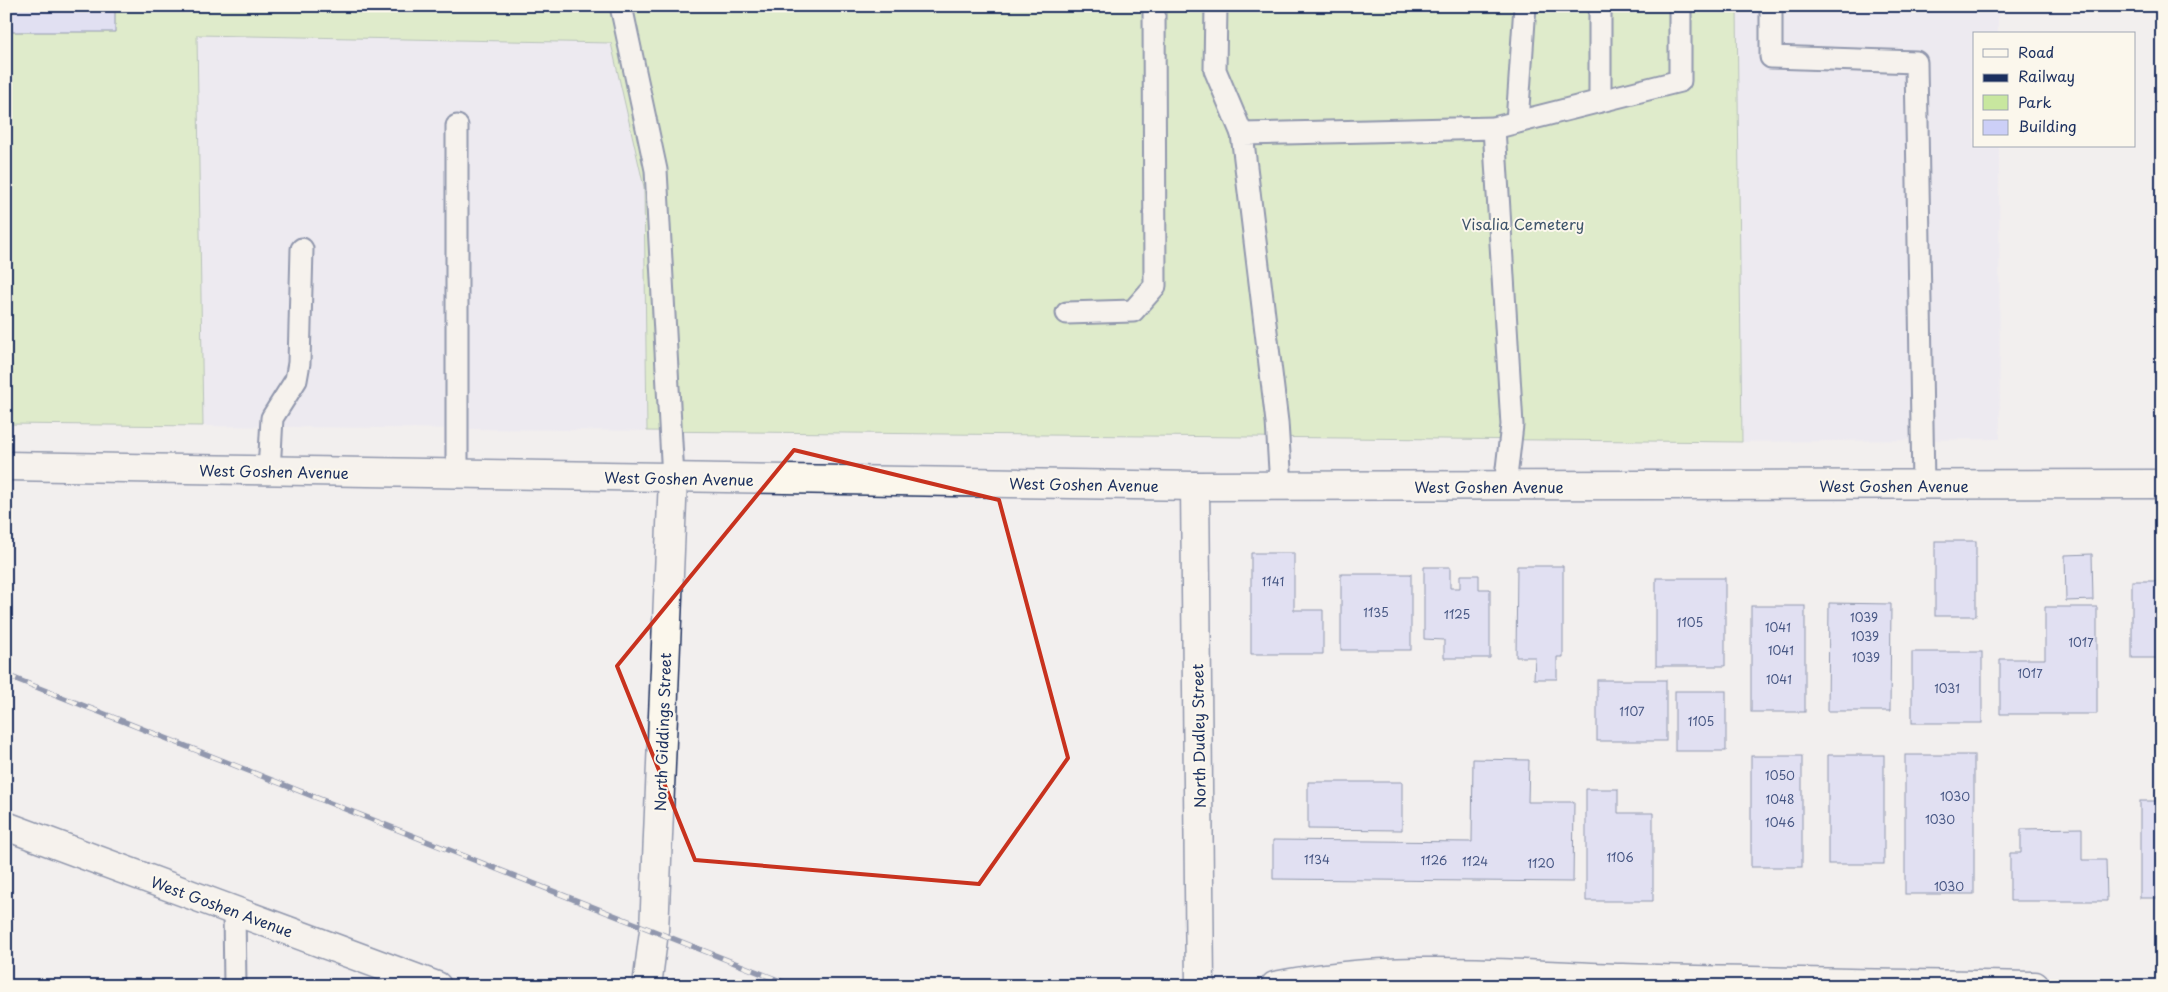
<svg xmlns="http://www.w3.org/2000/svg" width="2168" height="992" viewBox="0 0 2168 992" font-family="'Playpen Sans',sans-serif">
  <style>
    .built { fill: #e7e5f1 }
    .green { fill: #c8e79f; stroke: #728b7e }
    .building { fill: #cccff7; stroke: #1b2f5e }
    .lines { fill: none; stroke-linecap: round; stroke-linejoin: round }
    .service-casing { stroke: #1b2f5e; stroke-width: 25 }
    .minor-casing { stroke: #1b2f5e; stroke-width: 31 }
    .tertiary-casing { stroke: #1b2f5e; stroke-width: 31 }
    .secondary-casing { stroke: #1b2f5e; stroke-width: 31 }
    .service { stroke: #fbf7ec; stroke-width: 21 }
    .minor { stroke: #fbf7ec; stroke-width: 28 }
    .tertiary { stroke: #fbf7ec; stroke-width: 28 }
    .secondary { stroke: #fbf7ec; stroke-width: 28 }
    .rail-casing { stroke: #1b2f5e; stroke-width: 5.5 }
    .rail { stroke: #fbf7ec; stroke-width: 4; stroke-dasharray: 11; stroke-linecap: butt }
    .marked { fill: none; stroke: #c8321e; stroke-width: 4; stroke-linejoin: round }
    .labels { text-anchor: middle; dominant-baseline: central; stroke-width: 4; stroke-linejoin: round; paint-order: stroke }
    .number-label { font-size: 12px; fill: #475784 }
    .park-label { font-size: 15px; fill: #3e546b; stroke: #fbf7ec }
    .street-label { font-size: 15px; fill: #1b2f5e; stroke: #fbf7ec }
  </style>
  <rect width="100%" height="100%" fill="#f2efee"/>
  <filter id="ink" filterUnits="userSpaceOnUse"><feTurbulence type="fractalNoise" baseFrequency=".02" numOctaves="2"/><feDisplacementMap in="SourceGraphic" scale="10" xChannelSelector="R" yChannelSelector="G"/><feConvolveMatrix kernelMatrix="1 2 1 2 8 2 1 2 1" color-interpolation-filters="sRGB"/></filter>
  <g filter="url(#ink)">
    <!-- built -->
    <g class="built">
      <path d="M1737,6H1998V34H1974V146H1999L2000,439L1742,442Z"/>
      <path d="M197,35L611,43L644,187L647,431L203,426Z"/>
    </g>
    <!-- green -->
    <path class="green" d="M6,6H1737L1742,442L647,431L644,187L611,43L197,35L203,426L6,424Z"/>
    <!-- building -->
    <g class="building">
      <path d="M11,6H115V32H12Z"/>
      <rect x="1935" y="541" width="41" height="75"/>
      <path d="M1251,553H1294V610H1323V654H1251Z"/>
      <path d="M2092,554L2093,600L2066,601L2065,555Z"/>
      <path d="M1517,566H1563V657H1557V679H1534L1535,657H1516Z"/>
      <path d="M1424,567H1450V588H1460V575H1479V589H1490V658H1444V640L1424,639Z"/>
      <rect x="1341" y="574" width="70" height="76"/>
      <rect x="1656" y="578" width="69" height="88"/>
      <rect x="2132" y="581" width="30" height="77"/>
      <path d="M1829,603L1891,604L1890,711H1828Z"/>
      <rect x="1751" y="606" width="54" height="106"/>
      <path d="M2045,607H2097V714H2000V659H2045Z"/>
      <rect x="1912" y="652" width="70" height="71"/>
      <rect x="1597" y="680" width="69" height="61"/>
      <rect x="1675" y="691" width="51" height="60"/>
      <rect x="1828" y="755" width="56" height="109"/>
      <rect x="1905" y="755" width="69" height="139"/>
      <rect x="1751" y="756" width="51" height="111"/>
      <path d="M1473,759L1529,760L1528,802H1574L1573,882L1273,879V840L1472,842Z"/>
      <path d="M1308,782H1402V830L1308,829Z"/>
      <path d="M1586,789H1618V813H1653V901H1586Z"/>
      <rect x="2140" y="801" width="22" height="97"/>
      <path d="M2082,828V860H2106L2107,901H2010V853H2021V829Z"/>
    </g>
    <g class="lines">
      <!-- service casing -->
      <g class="service-casing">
        <g id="service">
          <path d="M621,6L656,170L673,478"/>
          <path d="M1216,6L1215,70L1242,134"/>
          <path d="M1771,6V57L1916,62L1923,485"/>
          <path d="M1600,101V6"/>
          <path d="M1517,122L1525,6"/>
          <path d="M457,126V474"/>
          <path d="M1494,128L1680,81V6"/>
          <path d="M1067,313L1133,311L1155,286L1154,6"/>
          <path d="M269,471L272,418L296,380L299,363L302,249"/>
          <path d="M1281,486L1277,422L1242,134L1494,128L1512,425L1505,486"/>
          <path d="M234,911L235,986"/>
        </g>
      </g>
      <!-- minor casing -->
      <g class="minor-casing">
        <g id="minor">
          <path d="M6,466L1195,486L2162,484"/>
          <path d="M1195,486L1200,986"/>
        </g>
      </g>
      <!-- tertiary casing -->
      <g class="tertiary-casing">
        <path id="tertiary" d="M647,986L654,931L673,478"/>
      </g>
      <!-- secondary casing -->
      <g class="secondary-casing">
        <g id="secondary">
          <path d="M6,826L437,986"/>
          <path d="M1275,986C1387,963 1508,974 1622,978C1760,982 1898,984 2035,986"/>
        </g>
      </g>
      <!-- service -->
      <use href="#service" class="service"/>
      <!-- minor -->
      <use href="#minor" class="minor"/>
      <!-- tertiary -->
      <use href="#tertiary" class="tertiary"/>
      <!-- secondary -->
      <use href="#secondary" class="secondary"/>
      <!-- rail casing -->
      <g class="rail-casing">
        <path id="rail" d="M6,675L793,986"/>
      </g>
      <!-- rail -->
      <use href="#rail" class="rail"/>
    </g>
  </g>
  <!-- marked area -->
  <path d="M0 0H2168V992H0ZM794,450L999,500L1068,758L979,884L695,860L617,666Z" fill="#f2efee" fill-opacity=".55" fill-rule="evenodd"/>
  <path class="marked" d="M794,450L999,500L1068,758L979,884L695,860L617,666Z"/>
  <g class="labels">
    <!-- number labels -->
    <g class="number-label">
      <text x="1273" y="581">1141</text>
      <text x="1376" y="612">1135</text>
      <text x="1457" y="614">1125</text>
      <text x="1864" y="617">1039</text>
      <text x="1690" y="622">1105</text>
      <text x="1778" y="627">1041</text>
      <text x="1865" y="636">1039</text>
      <text x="2081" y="642">1017</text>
      <text x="1781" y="650">1041</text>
      <text x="1866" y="657">1039</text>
      <text x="2030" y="673">1017</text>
      <text x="1779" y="679">1041</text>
      <text x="1947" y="688">1031</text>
      <text x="1632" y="711">1107</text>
      <text x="1701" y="721">1105</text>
      <text x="1780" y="775">1050</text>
      <text x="1955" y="796">1030</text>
      <text x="1780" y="799">1048</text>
      <text x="1940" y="819">1030</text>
      <text x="1780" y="822">1046</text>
      <text x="1620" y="857">1106</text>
      <text x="1317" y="859">1134</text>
      <text x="1434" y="860">1126</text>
      <text x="1475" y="861">1124</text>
      <text x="1541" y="863">1120</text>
      <text x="1949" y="886">1030</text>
    </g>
    <!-- park labels -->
    <g class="park-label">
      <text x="1523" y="223">Visalia Cemetery</text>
    </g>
    <!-- street labels -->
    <g class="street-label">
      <text transform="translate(274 471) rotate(1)">West Goshen Avenue</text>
      <text transform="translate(679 478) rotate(1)">West Goshen Avenue</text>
      <text transform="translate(1084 484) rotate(1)">West Goshen Avenue</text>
      <text x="1894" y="485">West Goshen Avenue</text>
      <text x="1489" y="486">West Goshen Avenue</text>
      <text transform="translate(662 732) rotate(-88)">North Giddings Street</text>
      <text transform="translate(1198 736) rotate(-91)">North Dudley Street</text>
      <text transform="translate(222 906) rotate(20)">West Goshen Avenue</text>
    </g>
  </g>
  <!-- margin -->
  <rect width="2168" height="992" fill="none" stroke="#fbf7ec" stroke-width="25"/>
  <rect x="12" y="12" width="2143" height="967" fill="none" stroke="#1b2f5e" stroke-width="2" filter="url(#ink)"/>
  <!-- legend -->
  <rect x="1973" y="32" width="162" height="115" fill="#fbf7ec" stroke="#a1a7b3"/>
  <rect x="1983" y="49" width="25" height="8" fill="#fbf7ec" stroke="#a1a7b3"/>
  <text x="2018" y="58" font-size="15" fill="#1b2f5e">Road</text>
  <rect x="1983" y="74" width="25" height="8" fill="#1b2f5e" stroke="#a1a7b3"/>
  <text x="2018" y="82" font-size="15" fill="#1b2f5e">Railway</text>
  <rect x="1983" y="95" width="25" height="15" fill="#c8e79f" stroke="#a1a7b3"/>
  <text x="2018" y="108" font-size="15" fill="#1b2f5e">Park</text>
  <rect x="1983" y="120" width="25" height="15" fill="#cccff7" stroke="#a1a7b3"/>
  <text x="2018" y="132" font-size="15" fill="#1b2f5e">Building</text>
</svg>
